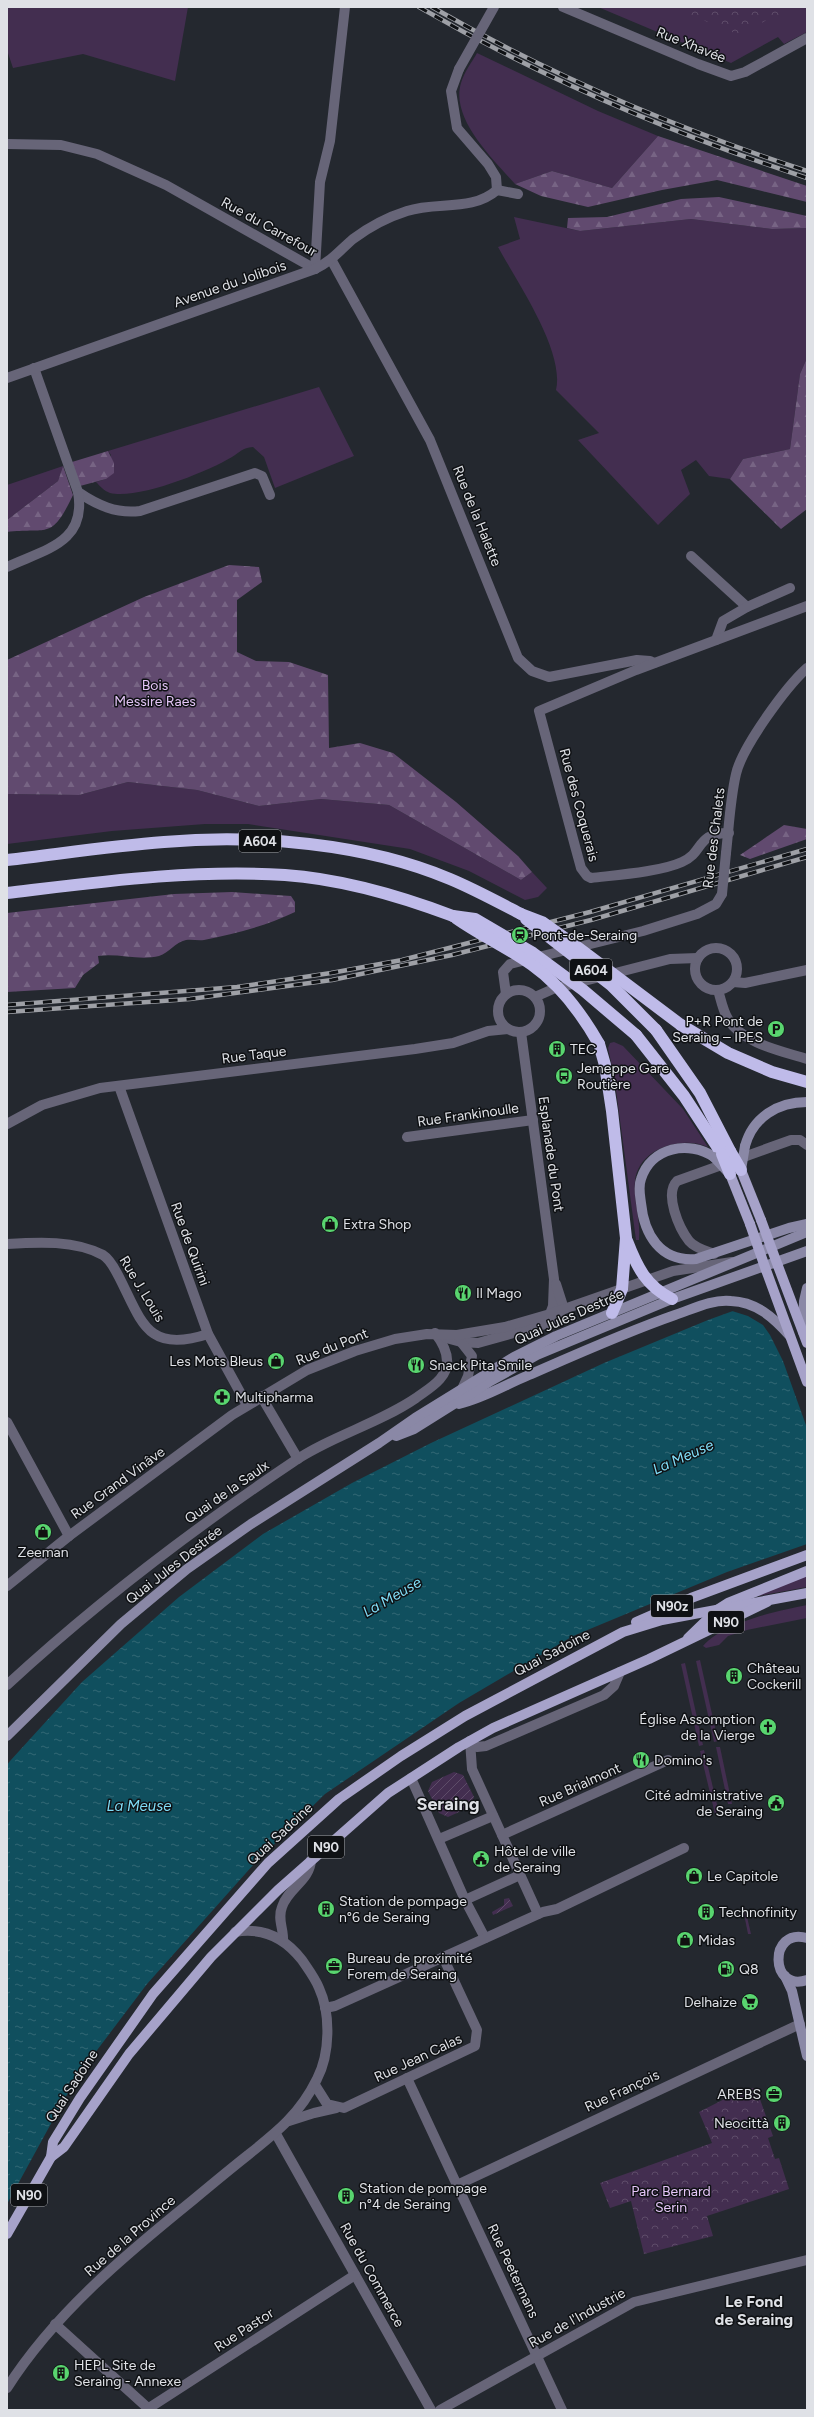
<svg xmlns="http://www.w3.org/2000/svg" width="814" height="2417" viewBox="0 0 814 2417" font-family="Figtree,sans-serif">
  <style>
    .grass { fill: #432e50 }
    .forest { fill: url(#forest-firs) }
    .park { fill: url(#park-crowns) }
    .garden { fill: url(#garden-furrows) }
    .water { fill: url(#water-ripples) }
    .pier { fill: #24282f }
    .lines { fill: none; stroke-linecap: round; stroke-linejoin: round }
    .minor { stroke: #676578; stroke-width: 10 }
    .tertiary { stroke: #676578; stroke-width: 10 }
    .secondary { stroke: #8a88a6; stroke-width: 10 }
    .primary { stroke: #a6a2c9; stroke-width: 10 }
    .motorway { stroke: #bfbbe9; stroke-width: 12 }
    .rail-casing { stroke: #9ea0a6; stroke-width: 4.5 }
    .rail { stroke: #0f1114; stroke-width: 3; stroke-dasharray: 9; stroke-linecap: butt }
    .minor-bridge { stroke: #676578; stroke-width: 10 }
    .tertiary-bridge { stroke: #676578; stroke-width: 10 }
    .secondary-bridge { stroke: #8a88a6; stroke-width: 10 }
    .primary-bridge { stroke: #a6a2c9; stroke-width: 10 }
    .motorway-bridge { stroke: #bfbbe9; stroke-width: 12 }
    .labels { text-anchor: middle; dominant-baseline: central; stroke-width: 3; stroke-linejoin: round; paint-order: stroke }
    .shield { fill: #0f1114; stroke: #a1a3a7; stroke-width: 1 }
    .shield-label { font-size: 13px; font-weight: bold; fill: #dfe1e6 }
    .street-label { font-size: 14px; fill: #dfe1e6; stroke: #0f1114 }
    .park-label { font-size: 14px; fill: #e4c5f7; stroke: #0f1114 }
    .poi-label { font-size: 14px; fill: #dfe1e6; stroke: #0f1114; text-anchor: start }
    .water-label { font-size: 15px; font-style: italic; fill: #80ddf7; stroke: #0f1114 }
    .quarter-label { font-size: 16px; font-weight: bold; fill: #dfe1e6; stroke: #0f1114 }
    .district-label { font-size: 18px; font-weight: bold; fill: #dfe1e6; stroke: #0f1114 }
  </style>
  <defs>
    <pattern id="forest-firs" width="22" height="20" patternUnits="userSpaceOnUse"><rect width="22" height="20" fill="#614a6f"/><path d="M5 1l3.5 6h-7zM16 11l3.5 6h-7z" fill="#776484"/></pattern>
    <pattern id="park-crowns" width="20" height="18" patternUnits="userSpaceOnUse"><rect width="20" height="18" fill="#432e50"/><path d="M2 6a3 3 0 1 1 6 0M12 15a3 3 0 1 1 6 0" fill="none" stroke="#5e4c69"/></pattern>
    <pattern id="garden-furrows" width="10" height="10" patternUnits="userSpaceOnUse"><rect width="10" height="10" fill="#432e50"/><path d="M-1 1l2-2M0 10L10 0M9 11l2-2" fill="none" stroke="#5e4c69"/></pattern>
    <pattern id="water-ripples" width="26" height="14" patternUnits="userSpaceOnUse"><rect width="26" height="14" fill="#104f5e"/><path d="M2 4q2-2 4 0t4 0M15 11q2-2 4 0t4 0" fill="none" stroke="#326875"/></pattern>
  </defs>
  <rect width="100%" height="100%" fill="#24282f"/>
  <!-- grass -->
  <g class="grass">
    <path d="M7,7H188L175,81L83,54L13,68L7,50Z"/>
    <path d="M598,7H807V32L784,44L778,37L731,63Z"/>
    <path d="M477,53L598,111L658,136L612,188L552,171L515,184C494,160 450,119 461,83C464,72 472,62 477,53Z"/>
    <path d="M514,217L580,231L691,219L772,229L807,228V358L800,374L790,449L743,459L730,479L709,476L696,460L681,470L690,494L658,525L578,440L599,433L556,390C565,351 517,282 498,247L520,239Z"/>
    <path d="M319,387L354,456L275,488L264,457L253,447C242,448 240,452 232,457C207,472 137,500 110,493C104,491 100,486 96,482L106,479L111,455L108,451Z"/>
    <path d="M63,466L58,481L7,520V485Z"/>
    <path d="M128,782L197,790L259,806L321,799L389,805L521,880L532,872L547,888L538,897L525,900L469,871L410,849L248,824H205L112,831L7,844V794L79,795Z"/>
    <path d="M614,1042L623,1046L683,1109L708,1147C681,1135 638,1149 635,1181C633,1201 641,1220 639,1240H636L614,1075L608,1048L610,1043Z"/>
    <path d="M807,1573V1587L753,1597Z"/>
    <path d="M807,1605V1618L747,1630L728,1636L719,1645L706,1648L703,1646C724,1622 777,1611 807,1605Z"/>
    <path d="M700,1660L718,1741L714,1742L696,1661Z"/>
    <path d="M685,1663L703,1745L699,1746L681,1664Z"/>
    <path d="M716,1747H720L732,1804H728Z"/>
    <path d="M704,1750L719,1813L715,1814L700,1751Z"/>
    <path d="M745,1908L751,1934H748L743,1909Z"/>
  </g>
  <!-- forest -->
  <g class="forest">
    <path d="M658,136L807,186V202L717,180L662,190L588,207L541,196L515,184L552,171L612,188Z"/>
    <path d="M719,197L807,216V228L772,229L691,219L580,231L567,228L568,218L607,217L681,199Z"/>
    <path d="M807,358V509L781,529L730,479L743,459L790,449L800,374Z"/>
    <path d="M108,451L114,463V473L106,479L80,486L72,462Z"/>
    <path d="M63,466L73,495C51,541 49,527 7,532V520L58,481Z"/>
    <path d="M229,565L259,567L262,582L237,600V652L256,661L289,662L328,675L329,748L360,743L393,753L456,802L518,856L532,872L521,880L389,805L321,799L259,806L197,790L128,782L79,795L7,794V660L144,597Z"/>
    <path d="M784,825L807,829V839L750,859L740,855Z"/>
    <path d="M232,892L291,896L295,902V912C266,926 235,934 204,940C198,941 192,939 186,940C175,942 169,953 159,956C140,961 118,953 98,956L99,963L83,975L75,988L7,992V913L174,894Z"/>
  </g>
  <!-- park -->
  <g class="park">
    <path d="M671,7H796L737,34Z"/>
    <path d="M756,2088L773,2136L768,2138L775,2159L779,2158L789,2189L707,2216L713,2236L644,2254L631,2201L610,2208L600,2183L712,2143L699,2112L744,2089Z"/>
  </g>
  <!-- garden -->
  <g class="garden">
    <path d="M454,1772L463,1775L474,1797L470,1807L448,1817L439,1813L428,1791L432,1782Z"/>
    <path d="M509,1898L513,1906L493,1915L492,1912L504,1905V1899Z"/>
  </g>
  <!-- water -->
  <path class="water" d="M807,1284V1544L727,1572L573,1636L459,1703L325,1794L254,1864L147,1984L76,2078L7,2204V1765L10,1761L82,1682L179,1597L263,1534L352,1483L431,1443L604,1363L708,1320Z"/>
  <!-- pier -->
  <path class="pier" d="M807,1282V1428L783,1361L770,1335L763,1325L748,1316L729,1310Z"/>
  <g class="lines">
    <!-- minor -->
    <g class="minor">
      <path d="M563,7L698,64L731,76L745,72L807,38"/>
      <path d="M459,69L451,91L457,128L488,164L496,177L497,190"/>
      <path d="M7,144L61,145L97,154L166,185L315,269"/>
      <path d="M497,190L518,194"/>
      <path d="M332,261L430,440L518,658L532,671L549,677L637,660L650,661L654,663"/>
      <path d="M315,269L320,182L330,141L345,7"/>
      <path d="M34,368L78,492C97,505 116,514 140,511L255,473L262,476L270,495"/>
      <path d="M7,378L315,269C333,260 339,251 353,239C369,227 388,217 407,211C437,201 472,212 497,190"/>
      <path d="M691,556L747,607"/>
      <path d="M7,567C45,549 87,543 78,492"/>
      <path d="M716,640L723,621L747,607L790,588"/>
      <path d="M729,833C695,833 705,852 682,862C660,872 616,875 591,878L587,876L581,868L575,846L539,711L636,670L807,606"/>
      <path d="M718,990C721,1000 723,1011 728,1019C743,1044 782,1051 807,1059"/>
      <path d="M119,1086L208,1334L247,1405"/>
      <path d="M7,1124L42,1105L100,1088L415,1049L453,1043L488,1031L508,1029"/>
      <path d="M407,1137L533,1120"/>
      <path d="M7,1244C38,1242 75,1240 103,1255C111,1260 115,1270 119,1277C142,1322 147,1354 208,1334"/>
      <path d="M714,1254C706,1251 695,1248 689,1241C679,1228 664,1194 677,1181L791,1140H800L807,1145"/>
      <path d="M261,1396L298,1459"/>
      <path d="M7,1422L69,1536"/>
      <path d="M7,1685C96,1603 193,1529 293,1462C331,1436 378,1424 416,1398C424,1392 433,1387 440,1379C453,1364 446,1347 435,1333"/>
      <path d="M470,1741L472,1769L538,1914"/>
      <path d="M470,1741L477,1747L486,1746L604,1695L614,1686L620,1672"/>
      <path d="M411,1778L465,1900L485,1938"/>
      <path d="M502,1835L668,1760"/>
      <path d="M439,1839L493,1816"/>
      <path d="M465,1900L520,1875"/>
      <path d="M283,1941C284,1929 277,1919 282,1907C288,1888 310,1881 311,1860"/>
      <path d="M325,2008L335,2006L543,1912L557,1909L684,1848"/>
      <path d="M407,2078L562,2410"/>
      <path d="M315,2085L327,2104L344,2108L475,2046L477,2030L443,1957"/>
      <path d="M289,2121L314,2113L336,2108"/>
      <path d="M276,2134L431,2410"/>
      <path d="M457,2185L800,2024"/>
      <path d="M55,2324L150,2410"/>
      <path d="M7,2388C54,2314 125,2255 193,2200C211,2185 229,2170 248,2155C277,2132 300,2114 317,2079C330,2054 331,2014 319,1988C315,1978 308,1969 302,1960C285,1938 263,1927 235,1932"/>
      <path d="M149,2408L355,2275"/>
      <path d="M440,2410L634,2302L807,2260"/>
    </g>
    <!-- tertiary -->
    <g class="tertiary">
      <path d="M726,853C729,827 730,800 736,774C742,747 786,687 807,668"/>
      <circle cx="716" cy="969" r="21"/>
      <path d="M733,982L745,983L807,970"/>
      <circle cx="519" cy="1011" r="21"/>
      <path d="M506,994L503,972L510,964L643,931L697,914L716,904L722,894"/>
      <path d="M535,997L553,989L670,959L698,958"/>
      <path d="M521,1032L554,1279L553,1306L550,1314"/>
      <path d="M556,1284L564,1309"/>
      <path d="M446,1338L461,1342L478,1343L549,1323L560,1313"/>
      <path d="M461,1342L472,1356L468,1376L462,1389"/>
      <path d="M7,1586L69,1536L232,1415L307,1370L355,1351L395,1339L427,1334L457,1335L505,1327L550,1314L673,1271L732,1262"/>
    </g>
    <!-- secondary -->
    <g class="secondary">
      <path d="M745,1146C753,1117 778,1102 807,1102"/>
      <path d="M714,1157C689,1140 651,1147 641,1179C638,1187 640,1195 641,1203C644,1234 660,1262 696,1259L789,1228L807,1224"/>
      <path d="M803,1332L804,1301L807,1288"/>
      <path d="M459,1404C484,1398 505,1385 529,1375C577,1354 626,1332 675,1315C693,1309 712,1299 731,1301C756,1302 773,1317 789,1335"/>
      <path d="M396,1436L414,1429L489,1382L537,1355L672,1299L807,1251"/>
      <path d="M7,1736L121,1624L187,1569L251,1524L379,1443L415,1418L514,1357L556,1336L807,1232"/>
      <path d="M807,1938C768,1927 770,1993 807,1980"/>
      <path d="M785,1976L792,1991L807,2056"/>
    </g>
    <!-- primary -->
    <g class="primary">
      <path d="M741,1170L761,1220"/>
      <path d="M730,1174L750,1224"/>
      <path d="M778,1266L807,1343"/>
      <path d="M766,1270L807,1382"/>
      <path d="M636,1622L691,1598L807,1555"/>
      <path d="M688,1638L717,1610L728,1603L807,1571"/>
      <path d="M51,2157L53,2142L80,2098L153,1994L268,1863L339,1799L401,1756L465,1716L623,1632L662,1620L807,1593"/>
      <path d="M7,2234L51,2157L64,2147L129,2054L211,1957L278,1890L388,1793L459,1747L493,1728L649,1659L767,1602"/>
    </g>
    <!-- motorway -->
    <g class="motorway">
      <path d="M7,860C59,854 111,846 164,842C255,834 365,843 450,879C474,889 498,902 521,914"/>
      <path d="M7,893C99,882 192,869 285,875C343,879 400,896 453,916"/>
      <path d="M681,1025L728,1053L772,1072L807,1082"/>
      <path d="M656,1030L700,1093L730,1151"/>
      <path d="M636,1035L684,1096L722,1154"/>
      <path d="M599,1044L605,1065L612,1111L626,1238L622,1289L612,1313"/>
      <path d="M627,1241C637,1267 646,1286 672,1299"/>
    </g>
    <!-- rail casing -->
    <g class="rail-casing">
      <g id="rail">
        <path d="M419,7C542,78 673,134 807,178"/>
        <path d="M432,7C550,75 678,129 807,171"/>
        <path d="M7,1005L237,987L331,973L402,960L590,912L807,849"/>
        <path d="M7,1012L190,999L332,980L452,955L591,920L807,857"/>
      </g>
    </g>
    <!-- rail -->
    <use href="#rail" class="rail"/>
    <!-- minor-bridge -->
    <path class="minor-bridge" d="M459,69L494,7"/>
    <!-- tertiary-bridge -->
    <path class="tertiary-bridge" d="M722,894L726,853"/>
    <!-- secondary-bridge -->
    <g class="secondary-bridge">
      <path d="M714,1157L728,1172"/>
      <path d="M741,1170L745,1146"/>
    </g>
    <!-- primary-bridge -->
    <g class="primary-bridge">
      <path d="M761,1220L778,1266"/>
      <path d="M750,1224L766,1270"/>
    </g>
    <!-- motorway-bridge -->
    <g class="motorway-bridge">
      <path d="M521,914L542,922L576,946L681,1025"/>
      <path d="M453,916L475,919L533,953L583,990L636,1035"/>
      <path d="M456,918C480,935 507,947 532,965C559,984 582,1014 599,1044"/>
      <path d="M526,919L611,985L656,1030"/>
      <path d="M730,1151L741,1170"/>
      <path d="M722,1154L730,1174"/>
    </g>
  </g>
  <!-- icons -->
  <defs>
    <g id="station-disc" transform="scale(0.9)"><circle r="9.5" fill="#59d56f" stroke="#0f1114"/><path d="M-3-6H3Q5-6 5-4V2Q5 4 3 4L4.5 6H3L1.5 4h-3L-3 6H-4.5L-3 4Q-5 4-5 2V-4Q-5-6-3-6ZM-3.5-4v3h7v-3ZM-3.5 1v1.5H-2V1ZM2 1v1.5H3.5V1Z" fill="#111"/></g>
    <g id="parking-disc" transform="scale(0.9)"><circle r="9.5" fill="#59d56f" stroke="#0f1114"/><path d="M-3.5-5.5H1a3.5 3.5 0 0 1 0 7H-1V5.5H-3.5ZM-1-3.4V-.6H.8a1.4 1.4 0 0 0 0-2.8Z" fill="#111"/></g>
    <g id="building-disc" transform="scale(0.9)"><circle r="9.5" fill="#59d56f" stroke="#0f1114"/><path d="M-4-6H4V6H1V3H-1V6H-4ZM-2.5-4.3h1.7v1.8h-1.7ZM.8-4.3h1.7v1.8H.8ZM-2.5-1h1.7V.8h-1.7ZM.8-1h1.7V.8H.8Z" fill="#111"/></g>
    <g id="bus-disc" transform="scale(0.9)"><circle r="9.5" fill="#59d56f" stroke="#0f1114"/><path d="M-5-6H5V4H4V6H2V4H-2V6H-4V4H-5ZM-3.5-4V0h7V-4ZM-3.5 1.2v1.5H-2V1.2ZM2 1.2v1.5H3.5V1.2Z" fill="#111"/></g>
    <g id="shop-disc" transform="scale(0.9)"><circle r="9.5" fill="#59d56f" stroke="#0f1114"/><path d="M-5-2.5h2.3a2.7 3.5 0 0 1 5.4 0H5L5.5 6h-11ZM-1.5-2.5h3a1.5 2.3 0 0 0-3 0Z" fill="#111"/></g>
    <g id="restaurant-disc" transform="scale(0.9)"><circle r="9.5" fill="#59d56f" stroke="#0f1114"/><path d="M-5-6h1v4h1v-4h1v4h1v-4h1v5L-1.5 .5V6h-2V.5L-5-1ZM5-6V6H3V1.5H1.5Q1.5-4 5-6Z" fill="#111"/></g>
    <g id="pharmacy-disc" transform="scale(0.9)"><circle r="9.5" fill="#59d56f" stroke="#0f1114"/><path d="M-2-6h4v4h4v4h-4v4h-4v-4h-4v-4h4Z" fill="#111"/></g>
    <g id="church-disc" transform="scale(0.9)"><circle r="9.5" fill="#59d56f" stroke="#0f1114"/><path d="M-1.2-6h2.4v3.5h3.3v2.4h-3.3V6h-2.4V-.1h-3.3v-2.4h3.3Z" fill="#111"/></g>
    <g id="civic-disc" transform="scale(0.9)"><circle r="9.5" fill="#59d56f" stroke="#0f1114"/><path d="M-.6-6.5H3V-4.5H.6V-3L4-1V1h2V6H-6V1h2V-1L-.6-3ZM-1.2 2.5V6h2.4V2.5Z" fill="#111"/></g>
    <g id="office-disc" transform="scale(0.9)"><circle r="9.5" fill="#59d56f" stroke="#0f1114"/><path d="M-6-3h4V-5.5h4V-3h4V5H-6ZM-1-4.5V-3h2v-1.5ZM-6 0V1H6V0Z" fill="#111"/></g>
    <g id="fuel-disc" transform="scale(0.9)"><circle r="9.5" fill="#59d56f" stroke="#0f1114"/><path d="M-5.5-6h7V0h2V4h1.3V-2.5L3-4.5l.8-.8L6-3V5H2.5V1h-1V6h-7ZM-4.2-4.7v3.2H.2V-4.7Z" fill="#111"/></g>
    <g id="supermarket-disc" transform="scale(0.9)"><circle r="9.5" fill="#59d56f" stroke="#0f1114"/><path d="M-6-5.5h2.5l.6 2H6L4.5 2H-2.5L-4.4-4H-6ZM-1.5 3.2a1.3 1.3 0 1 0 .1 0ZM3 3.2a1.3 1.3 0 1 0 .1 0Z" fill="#111"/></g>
  </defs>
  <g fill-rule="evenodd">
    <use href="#station-disc" x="520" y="935"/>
    <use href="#parking-disc" x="776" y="1029"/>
    <use href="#building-disc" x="557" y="1049"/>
    <use href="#bus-disc" x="564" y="1076"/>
    <use href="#shop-disc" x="330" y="1224"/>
    <use href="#restaurant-disc" x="463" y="1293"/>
    <use href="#shop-disc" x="276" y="1361"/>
    <use href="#restaurant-disc" x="416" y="1365"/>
    <use href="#pharmacy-disc" x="222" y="1397"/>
    <use href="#shop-disc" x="43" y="1532"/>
    <use href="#building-disc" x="734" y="1676"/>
    <use href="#church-disc" x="768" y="1727"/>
    <use href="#restaurant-disc" x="641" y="1760"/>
    <use href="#civic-disc" x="776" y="1803"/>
    <use href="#civic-disc" x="481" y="1859"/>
    <use href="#shop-disc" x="694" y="1876"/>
    <use href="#building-disc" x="326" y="1909"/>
    <use href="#building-disc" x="706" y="1912"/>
    <use href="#shop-disc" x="685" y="1940"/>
    <use href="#office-disc" x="334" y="1966"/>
    <use href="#fuel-disc" x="726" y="1969"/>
    <use href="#supermarket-disc" x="750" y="2002"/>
    <use href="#office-disc" x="774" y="2094"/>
    <use href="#building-disc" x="782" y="2123"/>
    <use href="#building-disc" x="346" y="2196"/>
    <use href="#building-disc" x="61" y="2373"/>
  </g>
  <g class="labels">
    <!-- shield labels -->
    <g class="shield">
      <rect x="239" y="830" width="42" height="22" rx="3"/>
      <rect x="570" y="959" width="42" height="22" rx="3"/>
      <rect x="651" y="1595" width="42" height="22" rx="3"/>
      <rect x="708" y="1611" width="36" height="22" rx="3"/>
      <rect x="308" y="1836" width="36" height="22" rx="3"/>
      <rect x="11" y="2184" width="36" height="22" rx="3"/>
    </g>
    <g class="shield-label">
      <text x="260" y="841">A604</text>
      <text x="591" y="970">A604</text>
      <text x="672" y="1606">N90z</text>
      <text x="726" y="1622">N90</text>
      <text x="326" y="1847">N90</text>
      <text x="29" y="2195">N90</text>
    </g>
    <!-- street labels -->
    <g class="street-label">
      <text transform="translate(691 45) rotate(22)">Rue Xhavée</text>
      <text transform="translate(269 227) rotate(29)">Rue du Carrefour</text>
      <text transform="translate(230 284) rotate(-19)">Avenue du Jolibois</text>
      <text transform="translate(477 516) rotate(68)">Rue de la Halette</text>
      <text transform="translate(579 805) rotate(75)">Rue des Coquerais</text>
      <text transform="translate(714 838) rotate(-83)">Rue des Chalets</text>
      <text transform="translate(254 1055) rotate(-7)">Rue Taque</text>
      <text transform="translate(468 1115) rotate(-8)">Rue Frankinoulle</text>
      <text transform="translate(551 1154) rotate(82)">Esplanade du Pont</text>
      <text transform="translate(190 1244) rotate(70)">Rue de Quirini</text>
      <text transform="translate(142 1289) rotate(59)">Rue J. Louis</text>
      <text transform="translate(569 1317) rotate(-24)">Quai Jules Destrée</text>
      <text transform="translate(332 1347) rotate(-22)">Rue du Pont</text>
      <text transform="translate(118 1483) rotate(-36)">Rue Grand Vinâve</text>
      <text transform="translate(227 1492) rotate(-35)">Quai de la Saulx</text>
      <text transform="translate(174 1565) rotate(-38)">Quai Jules Destrée</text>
      <text transform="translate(552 1653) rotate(-28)">Quai Sadoine</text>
      <text transform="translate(580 1785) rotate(-24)">Rue Brialmont</text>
      <text transform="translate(280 1834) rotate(-43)">Quai Sadoine</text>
      <text transform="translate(418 2058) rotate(-25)">Rue Jean Calas</text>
      <text transform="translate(72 2086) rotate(-57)">Quai Sadoine</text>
      <text transform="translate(622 2091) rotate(-25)">Rue François</text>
      <text transform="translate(130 2236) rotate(-41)">Rue de la Province</text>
      <text transform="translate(513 2271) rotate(65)">Rue Peetermans</text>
      <text transform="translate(372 2275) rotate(61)">Rue du Commerce</text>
      <text transform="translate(577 2318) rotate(-29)">Rue de l'Industrie</text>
      <text transform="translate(244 2330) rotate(-33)">Rue Pastor</text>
    </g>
    <!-- park labels -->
    <g class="park-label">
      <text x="155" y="685">Bois<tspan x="155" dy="16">Messire Raes</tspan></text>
      <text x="671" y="2191">Parc Bernard<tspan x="671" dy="16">Serin</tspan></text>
    </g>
    <!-- poi labels -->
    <g class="poi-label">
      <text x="533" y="935">Pont-de-Seraing</text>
      <text x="763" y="1021" text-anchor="end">P+R Pont de<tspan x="763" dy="16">Seraing – IPES</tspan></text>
      <text x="570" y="1049">TEC</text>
      <text x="577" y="1068">Jemeppe Gare<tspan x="577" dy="16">Routière</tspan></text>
      <text x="343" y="1224">Extra Shop</text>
      <text x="476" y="1293">Il Mago</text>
      <text x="263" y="1361" text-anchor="end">Les Mots Bleus</text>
      <text x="429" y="1365">Snack Pita Smile</text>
      <text x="235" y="1397">Multipharma</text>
      <text x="43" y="1552" text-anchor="middle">Zeeman</text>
      <text x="747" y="1668">Château<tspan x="747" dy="16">Cockerill</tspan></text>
      <text x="755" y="1719" text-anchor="end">Église Assomption<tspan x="755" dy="16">de la Vierge</tspan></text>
      <text x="654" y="1760">Domino's</text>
      <text x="763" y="1795" text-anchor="end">Cité administrative<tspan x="763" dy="16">de Seraing</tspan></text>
      <text x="494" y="1851">Hôtel de ville<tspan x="494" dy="16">de Seraing</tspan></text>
      <text x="707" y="1876">Le Capitole</text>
      <text x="339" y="1901">Station de pompage<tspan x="339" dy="16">n°6 de Seraing</tspan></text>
      <text x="719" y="1912">Technofinity</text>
      <text x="698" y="1940">Midas</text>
      <text x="347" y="1958">Bureau de proximité<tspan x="347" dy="16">Forem de Seraing</tspan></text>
      <text x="739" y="1969">Q8</text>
      <text x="737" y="2002" text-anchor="end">Delhaize</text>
      <text x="761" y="2094" text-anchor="end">AREBS</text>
      <text x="769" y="2123" text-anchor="end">Neocittà</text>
      <text x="359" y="2188">Station de pompage<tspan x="359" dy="16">n°4 de Seraing</tspan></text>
      <text x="74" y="2365">HEPL Site de<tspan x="74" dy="16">Seraing - Annexe</tspan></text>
    </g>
    <!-- water labels -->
    <g class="water-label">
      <text transform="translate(683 1457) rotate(-24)">La Meuse</text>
      <text transform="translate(392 1597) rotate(-30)">La Meuse</text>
      <text x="139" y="1806">La Meuse</text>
    </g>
    <!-- quarter labels -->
    <g class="quarter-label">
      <text x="754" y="2301">Le Fond<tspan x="754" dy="18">de Seraing</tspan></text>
    </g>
    <!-- district labels -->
    <g class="district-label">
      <text x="448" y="1804">Seraing</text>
    </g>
  </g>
  <!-- border -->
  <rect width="814" height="2417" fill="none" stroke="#dfe1e6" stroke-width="16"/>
</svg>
